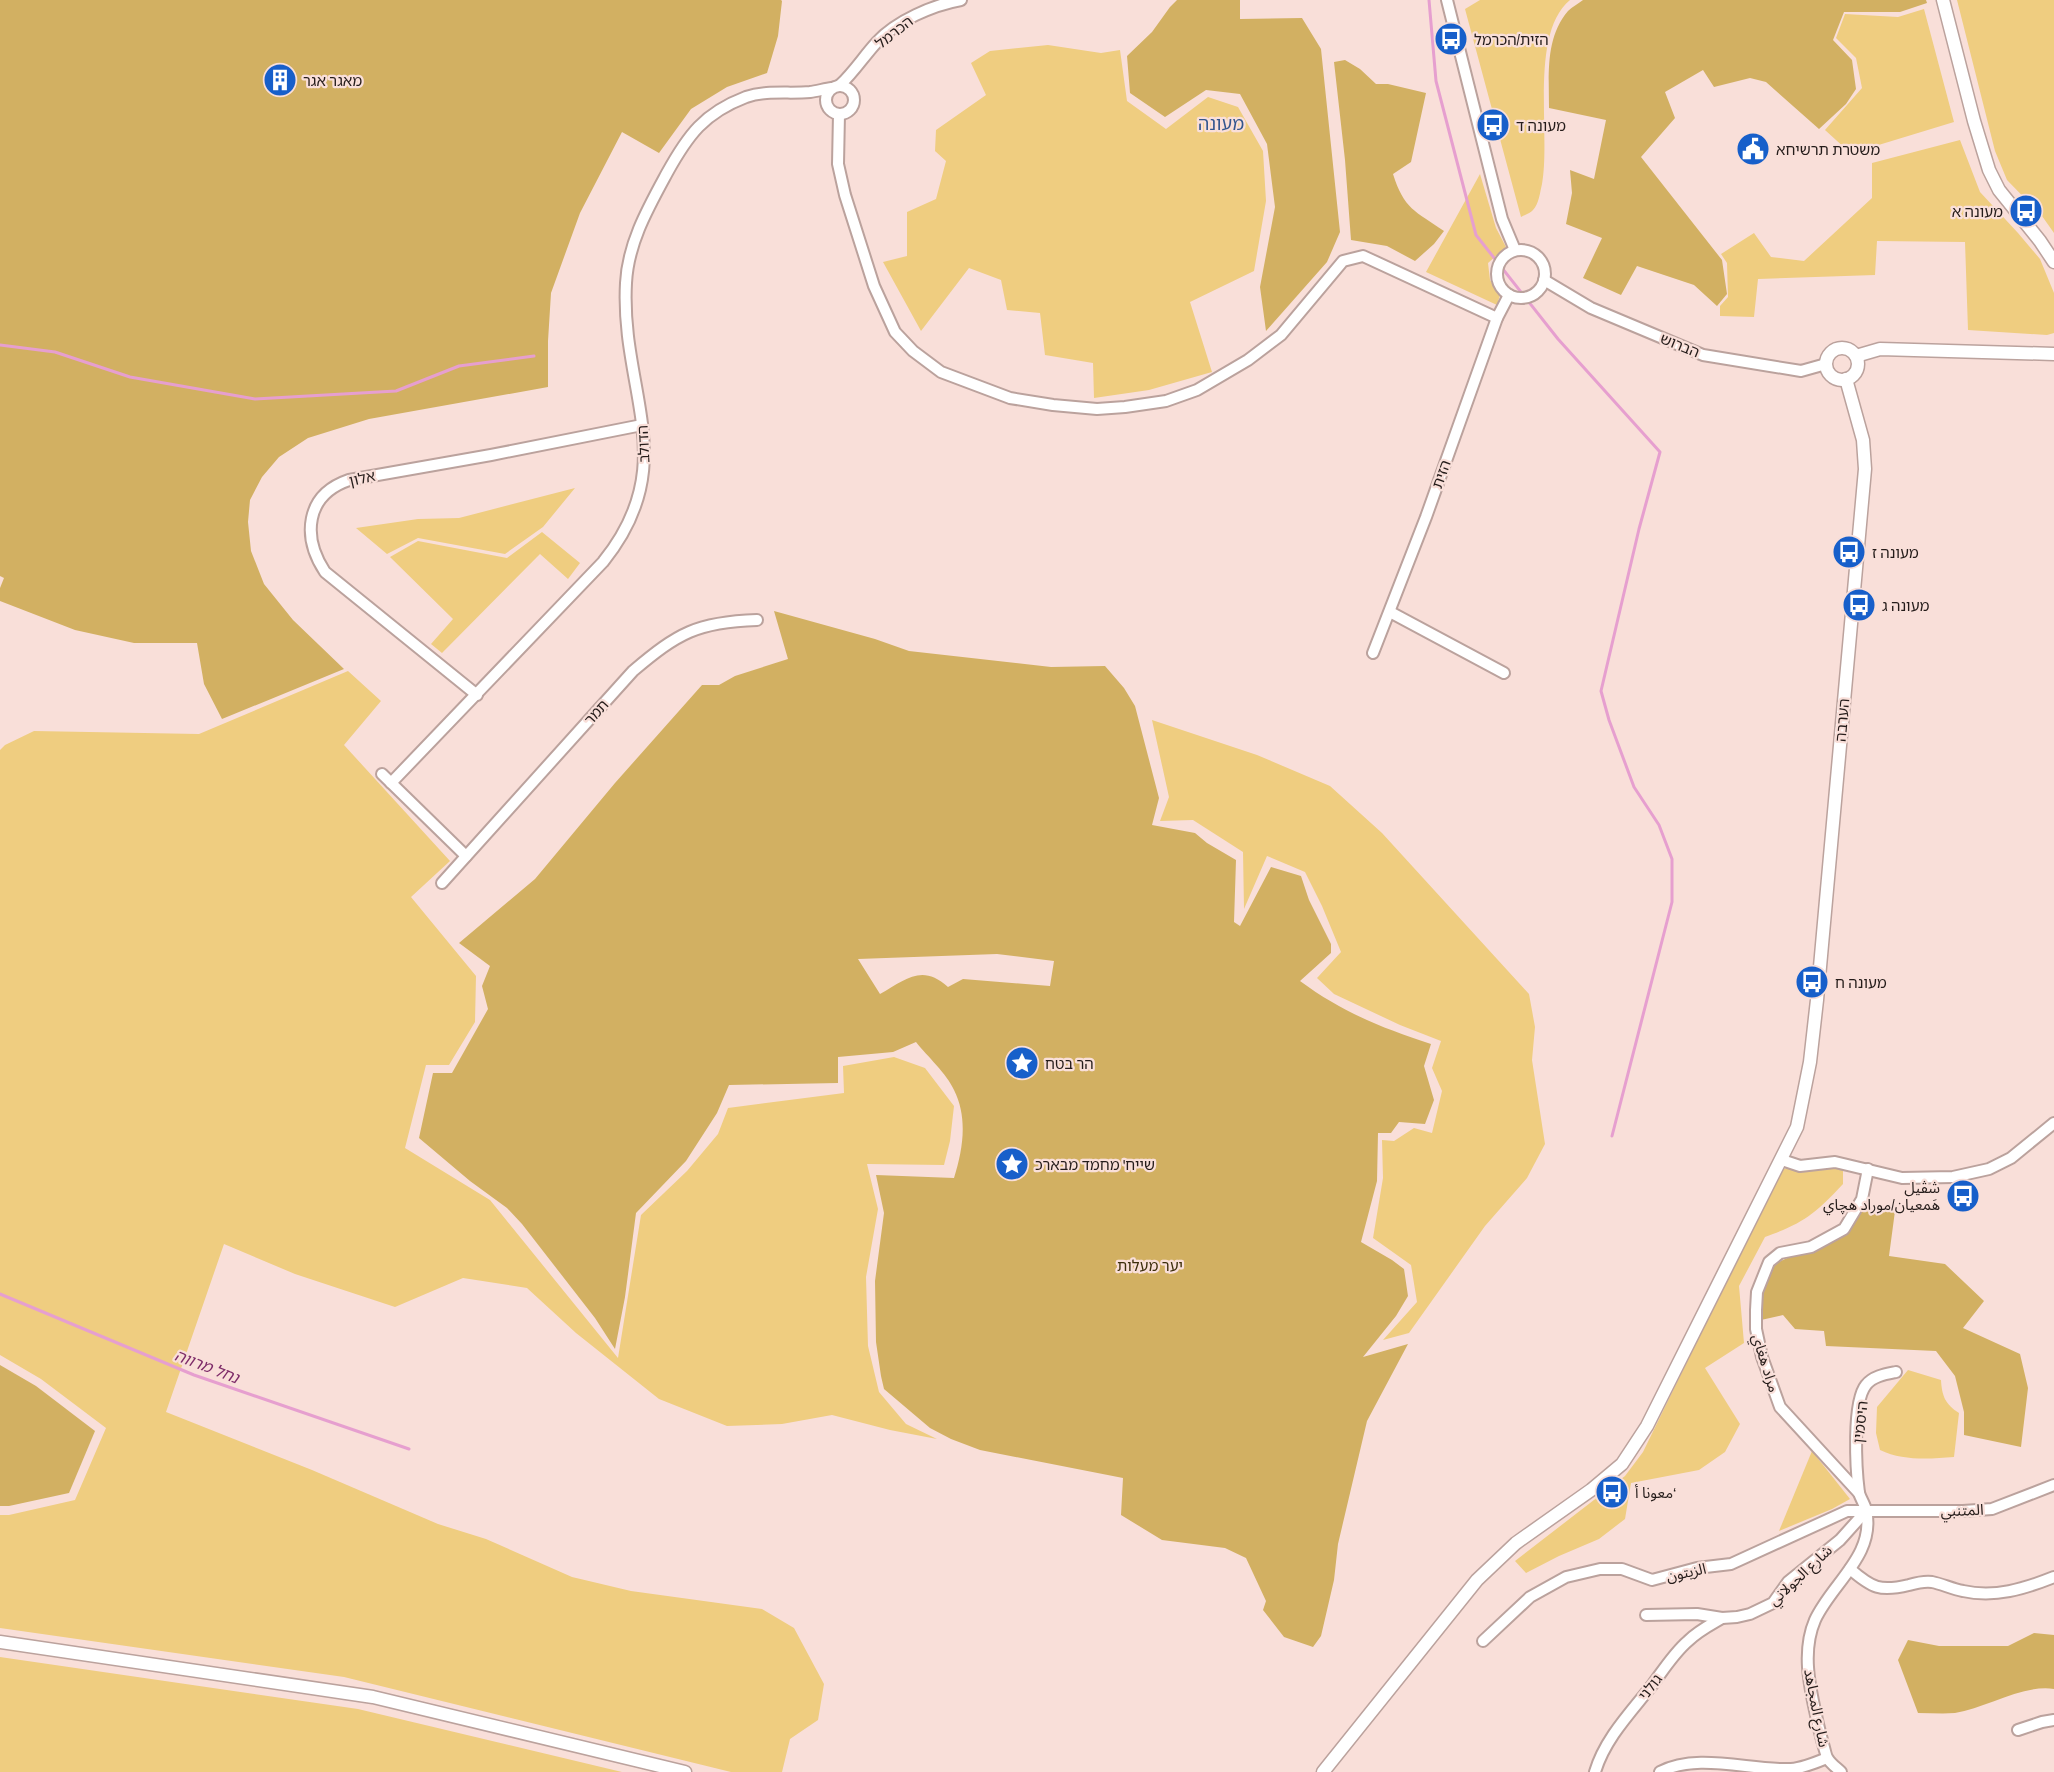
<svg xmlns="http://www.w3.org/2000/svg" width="2054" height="1772" viewBox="0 0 2054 1772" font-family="'Archivo Narrow','Noto Sans Arabic','Noto Sans Hebrew',sans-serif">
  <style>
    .green { fill: #efcd80 }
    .forest { fill: #d2b062; fill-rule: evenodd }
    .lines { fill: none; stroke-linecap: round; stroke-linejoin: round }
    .stream { stroke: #e69fcf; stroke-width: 3 }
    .minor-casing { stroke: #bba29d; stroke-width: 14 }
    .major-casing { stroke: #bba29d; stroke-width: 15 }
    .minor { stroke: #fff; stroke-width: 10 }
    .major { stroke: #fff; stroke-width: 12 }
    .labels { text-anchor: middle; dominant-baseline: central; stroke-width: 4.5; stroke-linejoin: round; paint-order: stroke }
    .street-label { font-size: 15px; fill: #251c1a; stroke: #f9dfd9 }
    .poi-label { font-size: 15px; fill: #251c1a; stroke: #f9dfd9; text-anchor: start }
    .park-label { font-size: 15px; fill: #3c2e0b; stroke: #f9dfd9 }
    .water-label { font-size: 16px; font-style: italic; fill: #7e2c69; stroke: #f9dfd9 }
    .quarter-label { font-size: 18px; fill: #33568e; stroke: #f9dfd9 }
  </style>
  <rect width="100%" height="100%" fill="#f9dfd9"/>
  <!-- green -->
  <g class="green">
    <path d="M1480,0H1570C1529,34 1551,134 1542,184C1540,192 1539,204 1533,210C1531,213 1524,215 1521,217L1465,9Z"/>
    <path d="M1957,0H2054V233L2042,216L2007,180L1995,151Z"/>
    <path d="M1924,9L1954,122L1872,147L1847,150L1825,130L1862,88L1856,58L1836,38L1845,14L1898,17Z"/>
    <path d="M1048,45L1101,53L1120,50L1127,101L1166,129L1208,97L1238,107L1263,151L1266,201L1254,271L1190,302L1212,372L1149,390L1094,398L1093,363L1045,355L1040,313L1007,310L1001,280L969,268L921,331L883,262L907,256V212L936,199L946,161L935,151L936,130L986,95L971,63L990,51Z"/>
    <path d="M1960,140L1980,192L2018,233L2040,259L2054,293V333L2047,335L1968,330L1965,242L1877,241L1875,275L1758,279L1754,317L1720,316V306L1728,297L1727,263L1721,254L1754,233L1771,257L1804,261L1872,198V163Z"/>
    <path d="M1480,174L1496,228L1506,247L1488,263L1490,280L1500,295L1497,305L1426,272Z"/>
    <path d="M575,488L543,527L505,554L418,538L387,554L356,528L418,519L459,518Z"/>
    <path d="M542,532L580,563L568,579L540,554L442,653L431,644L453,619L390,557L418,541L507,558Z"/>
    <path d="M348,671L381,701L344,745L450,861L411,897L476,976L475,1022L449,1065H426L405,1148L490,1200L618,1358L641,1215L687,1171L718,1134L728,1108L844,1093L843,1066L894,1057L925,1068L954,1106L950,1141L944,1165L867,1164L878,1209L866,1277L868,1346L879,1392L906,1424L937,1439L890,1430L832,1415L782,1424L727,1426L659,1399L576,1333L527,1288L463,1278L395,1307L295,1274L224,1244L166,1412L312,1470L438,1524L486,1539L572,1577L631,1591L762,1609L794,1628L824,1684L818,1720L790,1739L782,1772H731L344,1677L0,1628V1515H9L75,1500L106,1428L41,1379L0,1355V750L5,745L34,731L199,734Z"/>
    <path d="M1152,720L1257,755L1330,786L1382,833L1529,994L1535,1027L1532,1060L1545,1144L1527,1178L1485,1226L1409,1333L1383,1340L1417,1302L1411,1265L1373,1238L1383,1178L1382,1140L1394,1141L1414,1128L1432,1133L1442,1091L1432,1068L1441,1041L1400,1025L1334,994L1317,978L1341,952L1322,906L1305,872L1267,856L1244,909L1243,852L1193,820L1160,821L1169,797Z"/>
    <path d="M1843,1165V1184C1815,1214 1804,1223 1765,1237L1739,1286L1744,1343L1705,1368L1740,1424L1725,1452L1699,1470L1631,1483L1625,1519L1599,1539L1559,1556L1526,1573L1515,1561L1625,1476L1643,1452L1781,1169Z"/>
    <path d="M1908,1370L1941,1380C1942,1396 1945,1404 1959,1413L1954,1457C1929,1459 1903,1461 1880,1450L1876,1433L1877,1407Z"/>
    <path d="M1812,1451L1850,1499L1832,1509L1779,1531Z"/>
    <path d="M0,1657L358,1709L622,1772H0Z"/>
  </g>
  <!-- forest -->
  <g class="forest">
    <path d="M0,0H781L782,1L778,36L767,73L727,87L691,109L659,153L622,132L580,213L551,293L548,341V387L369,419L308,438L279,457L262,477L250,500L248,522L251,551L264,584L293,620L344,669L222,719L204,684L197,643H134L75,630L0,601V588L4,578L0,576Z"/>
    <path d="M1177,0H1240V19L1302,18L1321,49L1340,232L1327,262L1266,331L1260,287L1275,207L1267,144L1240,94L1206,90L1165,117L1130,93L1127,56L1152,32L1170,7Z"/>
    <path d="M1583,0H1926L1927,3L1900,12H1844L1833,40L1852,60L1856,89L1846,104L1819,129L1766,82L1750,78L1714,87L1703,70L1665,92L1675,118L1641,157L1722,260L1727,294L1717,306L1694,285L1637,266L1621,295L1583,278L1602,238L1566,224L1572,193L1570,170L1594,179L1606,120L1549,108C1549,75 1545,38 1568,11C1572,7 1579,3 1583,0Z"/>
    <path d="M1345,60L1360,69L1376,84H1388L1426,93L1411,162L1393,174C1404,209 1415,211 1444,231L1434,244L1415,261L1387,246L1351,240L1345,160L1334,62Z"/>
    <path d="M774,611L875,639L909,651L1051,667L1105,666L1124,688L1135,706L1159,798L1152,825L1195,833L1207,843L1236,860L1234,922L1240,926L1271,867L1301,876L1309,900L1331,944V953L1300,981C1342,1012 1382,1028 1431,1044L1424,1066L1434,1100L1425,1124L1399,1122L1391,1133H1378L1377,1181L1361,1242L1392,1260L1404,1269L1408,1296L1396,1316L1363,1357L1408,1344L1367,1421L1338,1544L1334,1580L1321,1636L1313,1647L1284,1637L1263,1610L1266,1601L1246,1558L1225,1548L1162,1540L1121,1515L1123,1478L980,1450L951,1439L930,1428L884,1389L881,1376L876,1342L875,1281L884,1213L876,1175L954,1178C963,1149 968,1118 954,1090C947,1074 927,1056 916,1042L893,1052L838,1057V1083L729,1085L717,1113L686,1161L636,1213L625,1297L615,1349L595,1318L522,1224L507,1208L470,1181L419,1138L433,1073H452L488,1009L482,986L490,966L459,943L535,879L615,783L702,685H719L735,676L788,659ZM997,954L1054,961L1050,986L963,979L948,987C922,963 905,980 880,994L858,959Z"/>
    <path d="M1858,1208L1895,1211L1889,1256L1945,1264L1984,1301L1963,1328L2020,1354L2028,1388L2021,1447L1964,1435V1412L1955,1376L1936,1351L1826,1346L1824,1331L1795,1329L1783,1315L1761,1320V1295L1768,1267C1801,1252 1834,1237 1858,1208Z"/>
    <path d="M0,1365L36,1386L95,1431L69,1493L9,1506H0Z"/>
    <path d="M2034,1633L2054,1635V1689C2024,1684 1986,1708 1955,1713C1943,1714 1930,1713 1918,1713L1898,1660L1908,1640L1939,1646H2008Z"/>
  </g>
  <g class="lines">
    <!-- stream -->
    <g class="stream">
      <path d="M1429,0L1436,81L1476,235L1558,339L1660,452L1639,529L1601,691L1609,720L1634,787L1659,825L1672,859V902L1612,1136"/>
      <path d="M0,345L55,352L130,377L255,399L396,391L459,366L534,356"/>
      <path d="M0,1294L194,1375L409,1449"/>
    </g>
    <!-- minor casing -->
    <g class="minor-casing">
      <g id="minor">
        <path d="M1447,0L1502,219L1515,250"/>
        <path d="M840,85C854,72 864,56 877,42C896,21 933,5 961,0"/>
        <circle cx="840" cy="100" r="14"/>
        <path d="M839,114L838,164L845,195L874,286L895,332L913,351L941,372L1010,398L1053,405L1097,409L1125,407L1166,401L1197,390L1248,360L1281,335L1343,261L1363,256L1497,318"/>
        <circle cx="1521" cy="274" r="24"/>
        <path d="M1544,280L1591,308L1703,355L1801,371L1826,364"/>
        <path d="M1390,612L1504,673"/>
        <path d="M1373,653L1426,517L1497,318L1509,295"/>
        <path d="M477,695L325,572C302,537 305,495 349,480L491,455L642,425"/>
        <path d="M382,774L466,856"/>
        <path d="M391,783L603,562C683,463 620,391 626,283C628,243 648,208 667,173C688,135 704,113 746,97C767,90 789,94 810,92C817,91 825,89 832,88"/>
        <path d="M442,883L633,671C678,633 697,622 757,620"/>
        <path d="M1782,1160L1800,1166L1835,1162L1902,1178L1953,1177L1989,1169L2011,1158L2054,1123"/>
        <path d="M1859,1493C1856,1470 1852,1402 1866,1385C1873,1376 1886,1374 1896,1372"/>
        <path d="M1850,1569C1872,1588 1880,1592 1909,1585C1916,1583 1925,1581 1932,1582C1942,1584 1952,1589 1963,1591C1995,1598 2024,1589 2054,1577"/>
        <path d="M1646,1615L1697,1614L1722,1618L1737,1617L1750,1614L1773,1603L1788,1582L1840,1540L1866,1511"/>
        <path d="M1483,1641L1530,1597L1566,1577L1600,1569H1622L1652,1580L1697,1568L1731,1564L1847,1511H1963L1992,1509L2054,1485"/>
        <path d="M2018,1730L2042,1722L2054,1720"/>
        <path d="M1595,1772C1605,1738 1632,1711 1653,1684C1664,1669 1674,1653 1688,1641C1698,1631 1710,1625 1722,1618"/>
        <path d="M1660,1772C1698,1752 1750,1771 1791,1769C1803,1768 1815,1763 1827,1758"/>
        <path d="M1841,1772C1837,1768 1831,1764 1828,1759C1826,1757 1817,1721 1816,1715C1809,1684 1802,1650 1815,1620C1832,1583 1876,1555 1866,1510C1865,1505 1861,1499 1859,1493L1780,1407L1762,1357L1756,1329V1310L1757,1292L1769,1262L1780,1253L1811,1247L1844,1229L1862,1199L1868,1169"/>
      </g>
    </g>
    <!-- major casing -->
    <g class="major-casing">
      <g id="major">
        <path d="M1943,0L1974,121L1989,170L1999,190L2040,241L2054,262"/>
        <circle cx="1842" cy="364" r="16"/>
        <path d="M1856,356L1880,349L2054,354"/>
        <path d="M0,1642L373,1697L685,1772"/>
        <path d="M1323,1772L1477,1580L1516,1543L1591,1490L1622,1464L1647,1426L1797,1127L1810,1062L1817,1000L1865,469L1863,440L1846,379"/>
      </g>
    </g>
    <!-- minor -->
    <use href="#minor" class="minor"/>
    <!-- major -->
    <use href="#major" class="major"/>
  </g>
  <!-- icons -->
  <defs>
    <g id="bus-disc" transform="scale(1.725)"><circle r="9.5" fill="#175fca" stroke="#f9dfd9"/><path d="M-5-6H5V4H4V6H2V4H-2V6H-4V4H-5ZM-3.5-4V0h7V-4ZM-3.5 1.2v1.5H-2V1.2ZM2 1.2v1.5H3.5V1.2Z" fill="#fff"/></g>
    <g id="building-disc" transform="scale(1.725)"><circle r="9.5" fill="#175fca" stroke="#f9dfd9"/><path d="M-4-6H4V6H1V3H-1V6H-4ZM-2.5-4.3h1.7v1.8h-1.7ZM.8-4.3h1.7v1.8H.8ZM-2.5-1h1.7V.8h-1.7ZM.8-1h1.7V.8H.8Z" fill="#fff"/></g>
    <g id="civic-disc" transform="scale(1.725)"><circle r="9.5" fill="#175fca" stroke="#f9dfd9"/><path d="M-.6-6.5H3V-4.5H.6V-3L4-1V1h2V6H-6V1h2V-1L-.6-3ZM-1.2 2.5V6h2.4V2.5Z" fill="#fff"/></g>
    <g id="sight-disc" transform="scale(1.725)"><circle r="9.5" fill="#175fca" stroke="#f9dfd9"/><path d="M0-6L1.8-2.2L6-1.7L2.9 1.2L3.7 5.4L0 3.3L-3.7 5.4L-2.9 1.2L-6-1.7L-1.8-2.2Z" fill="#fff"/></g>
  </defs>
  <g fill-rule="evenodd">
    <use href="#bus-disc" x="1451" y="39"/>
    <use href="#building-disc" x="280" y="80"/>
    <use href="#bus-disc" x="1493" y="125"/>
    <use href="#civic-disc" x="1753" y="149"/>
    <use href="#bus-disc" x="2026" y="211"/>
    <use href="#bus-disc" x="1849" y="552"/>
    <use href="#bus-disc" x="1859" y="605"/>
    <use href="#bus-disc" x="1812" y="982"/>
    <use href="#sight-disc" x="1022" y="1063"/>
    <use href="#sight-disc" x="1012" y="1164"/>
    <use href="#bus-disc" x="1963" y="1196"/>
    <use href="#bus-disc" x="1612" y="1492"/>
  </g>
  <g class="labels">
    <!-- street labels -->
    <g class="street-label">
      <text transform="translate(894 32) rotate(-38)">הכרמל</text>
      <text transform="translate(1680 345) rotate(22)">הברוש</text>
      <text transform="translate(643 444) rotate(-93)">הדולב</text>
      <text transform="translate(1441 474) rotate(-70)">הזית</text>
      <text transform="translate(362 478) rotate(-13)">אלון</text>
      <text transform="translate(596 712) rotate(-48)">תמר</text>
      <text transform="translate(1842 720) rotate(-85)">הערבה</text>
      <text transform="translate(1766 1363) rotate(73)">مراد هغاي</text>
      <text transform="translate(1860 1422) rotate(-84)">היסמין</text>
      <text transform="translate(1962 1510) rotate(-2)">المتنبي</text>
      <text transform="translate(1686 1572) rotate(-12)">الزيتون</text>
      <text transform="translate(1800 1575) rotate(-43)">شارع الجولاني</text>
      <text transform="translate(1650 1687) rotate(-52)">גולני</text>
      <text transform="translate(1817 1708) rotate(79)">شارع المجاهد</text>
    </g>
    <!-- poi labels -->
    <g class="poi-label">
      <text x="1474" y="39">הזית/הכרמל</text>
      <text x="303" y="80">מאגר אגר</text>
      <text x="1516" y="125">מעונה ד</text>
      <text x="1776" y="149">משטרת תרשיחא</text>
      <text x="2003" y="211" text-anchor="end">מעונה א</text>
      <text x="1872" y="552">מעונה ז</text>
      <text x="1882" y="605">מעונה ג</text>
      <text x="1835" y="982">מעונה ח</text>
      <text x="1045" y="1063">הר בטח</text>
      <text x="1035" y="1164">שייח' מחמד מבארכ</text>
      <text x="1940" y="1187" text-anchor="end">شڤيل<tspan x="1940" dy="17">هَمعيان/موراد هچاي</tspan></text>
      <text x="1635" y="1492">معونا أ‘</text>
    </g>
    <!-- park labels -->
    <g class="park-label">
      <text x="1150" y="1265">יער מעלות</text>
    </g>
    <!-- water labels -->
    <g class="water-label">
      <text transform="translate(207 1366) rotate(21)">נחל מרווה</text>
    </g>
    <!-- quarter labels -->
    <g class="quarter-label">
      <text x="1221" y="123">מעונה</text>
    </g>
  </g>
</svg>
